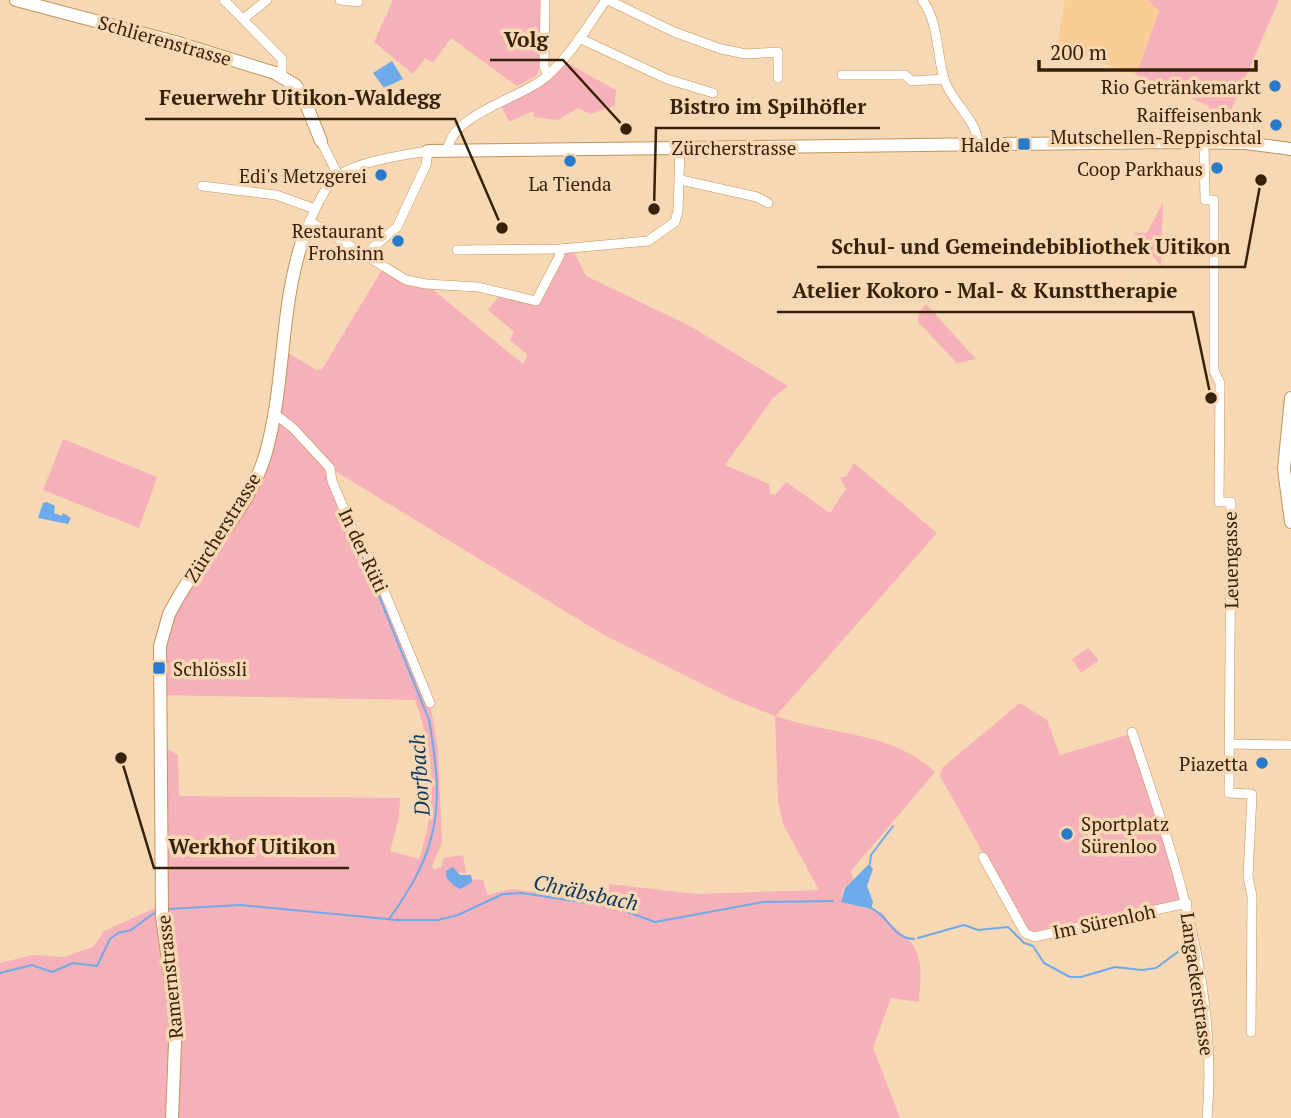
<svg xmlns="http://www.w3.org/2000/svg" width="1291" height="1118" viewBox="0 0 1291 1118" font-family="'PT Serif',serif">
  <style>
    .built { fill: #facc96 }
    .green { fill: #f6b0b9; fill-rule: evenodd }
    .water { fill: #6eaae9 }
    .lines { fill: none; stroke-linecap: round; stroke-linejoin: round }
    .stream { stroke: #6eaae9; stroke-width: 2 }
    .street-casing { stroke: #c49356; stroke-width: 10 }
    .secondary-casing { stroke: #c49356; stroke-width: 14 }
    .street { stroke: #fff; stroke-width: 9 }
    .secondary { stroke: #fff; stroke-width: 12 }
    .poi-dot { fill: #287bca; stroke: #f7d8b4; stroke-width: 2.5 }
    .labels { text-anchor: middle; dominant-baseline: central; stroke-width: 7; stroke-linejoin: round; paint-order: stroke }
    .street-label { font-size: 19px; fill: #362208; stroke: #f7d8b4 }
    .poi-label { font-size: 19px; fill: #362208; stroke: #f7d8b4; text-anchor: end }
    .water-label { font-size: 21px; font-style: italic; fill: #0d3861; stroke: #f7d8b4 }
    .leader { fill: none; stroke: #362208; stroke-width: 2.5 }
    .callout-dot { fill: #362208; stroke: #f7d8b4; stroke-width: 2.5 }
    .callout-label { font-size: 21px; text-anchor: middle; font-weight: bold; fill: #362208; stroke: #f7d8b4; stroke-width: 7; stroke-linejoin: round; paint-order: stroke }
  </style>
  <rect width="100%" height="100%" fill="#f7d8b4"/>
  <!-- built -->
  <path class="built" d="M1065,0H1148L1159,11L1136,75L1057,46Z"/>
  <!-- green -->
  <g class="green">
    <path d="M393,0H540L539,69L536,76L517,86L451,38L433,63L425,58L413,74L374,42Z"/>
    <path d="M1148,0H1279L1230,113L1209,118V106L1136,75L1159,11Z"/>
    <path d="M565,62L616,90L615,106L590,114L578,108L558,120L534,117L533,111L509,122L502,107L505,103L539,88Z"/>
    <path d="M1163,202L1161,266L1134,233H1147Z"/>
    <path d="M572,248L586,276L690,326L788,386L773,398L725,465L769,484L770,494L775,495L786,482L830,513L846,489L840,478L847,476L854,463L937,533L776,716C831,736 890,730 935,772L851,871L853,880L843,889L841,901L883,913C890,927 901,931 910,941C925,960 920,981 919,1002L891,998L873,1048L900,1118H0V963L33,955L64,957L93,947L104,931L162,905L160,744L178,755L179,796L400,798L399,818L390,851L419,859C438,803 435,756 415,700L160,695L164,629L254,481L283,350L317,370L322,369L383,268L426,284L523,364L528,355L510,340L514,332L488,310L502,292L536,301L560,255ZM330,468L604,635L732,699L775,716L778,800L783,824L819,890L697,894L609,884V902L512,889L488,895L483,880L471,879L472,882L446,871L466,873L463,855L444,858L441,867L434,870L432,866L442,843L438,749L430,703Z"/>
    <path d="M926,304L976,359L957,363L918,322L919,312Z"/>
    <path d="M63,439L157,477L139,528L43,490Z"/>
    <path d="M1088,648L1099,660L1081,673L1072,659Z"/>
    <path d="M1020,703L1047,720L1060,755L1130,734L1181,899L1178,901L1033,935L1027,932L940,776L942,768Z"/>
  </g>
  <!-- water -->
  <g class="water">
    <path d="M392,61L403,79L384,88L373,73Z"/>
    <path d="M47,502L55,506L54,513L62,516L63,513L71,518L68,524L38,518L43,503Z"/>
    <path d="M869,864L873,869L867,886L873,902L871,909L841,902L845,888Z"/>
    <path d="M453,867L460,875H471L472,882L461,889L454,886L446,877V871Z"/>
  </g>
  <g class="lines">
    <!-- stream -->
    <g class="stream">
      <path d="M362,554L429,720C444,805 441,848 389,919"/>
      <path d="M870,864L871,855L893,826"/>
      <path d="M871,908C889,916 893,939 914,939"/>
      <path d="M168,909L240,905L397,920H438L458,915L503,894L522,893L614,907L655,922L763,902L833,901"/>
      <path d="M918,938L964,925L978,930L1008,927L1024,943L1033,946L1044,963L1070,977H1081L1115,967L1142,970L1156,968L1182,949H1190"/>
      <path d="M0,973L32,965L52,972L73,963L97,966L110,939L118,933L131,930L157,911"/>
    </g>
    <!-- street casing -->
    <g class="street-casing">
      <g id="street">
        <path d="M224,0L282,59V77"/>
        <path d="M340,0L358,2"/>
        <path d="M545,0L544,67L548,74"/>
        <path d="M608,0L674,32L721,49L746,54L778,52V78"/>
        <path d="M922,0C938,19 937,55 944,79C952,104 978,119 978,145"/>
        <path d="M243,19L267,0"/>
        <path d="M579,38L667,79L713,93"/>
        <path d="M842,75H905L912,81L944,79"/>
        <path d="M321,141L338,175"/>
        <path d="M1204,143L1205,200H1214V371L1220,383L1219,502H1231L1229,793L1252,794L1248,877L1252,896L1251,1032"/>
        <path d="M448,149C452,115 519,98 542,80C568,60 587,27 606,0"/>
        <path d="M681,180L757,197L768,203"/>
        <path d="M202,186L276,195L315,209"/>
        <path d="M309,221L406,280L426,284L478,287L536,301L560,255V249"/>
        <path d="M304,236C310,220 324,185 339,175C360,161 403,155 428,151L426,165L397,227L364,255"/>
        <path d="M457,250L560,249L648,241L675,222L678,211L680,147"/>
        <path d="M273,417H279L293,428L330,468L332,481L354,533L373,564L430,703"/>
        <path d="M1132,732C1174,857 1219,984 1207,1118"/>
        <path d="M1229,744L1291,745"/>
        <path d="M983,857L1025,933L1034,937L1187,903"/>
      </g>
    </g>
    <!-- secondary casing -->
    <g class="secondary-casing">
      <g id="secondary">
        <path d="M16,0L175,42L275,73L295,85L302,94L321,141"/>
        <path d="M428,151L1171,142L1246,143L1291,149"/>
        <path d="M1291,398L1284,469L1291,522"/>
        <path d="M172,1118L176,1019L162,916L160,646L169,614L179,596C206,550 249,508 265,456C286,384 279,307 304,236"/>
      </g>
    </g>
    <!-- street -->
    <use href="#street" class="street"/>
    <!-- secondary -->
    <use href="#secondary" class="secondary"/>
  </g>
  <!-- markers -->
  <g class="poi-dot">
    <circle cx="1275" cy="86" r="7"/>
    <circle cx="1276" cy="125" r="7"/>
    <rect x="1017" y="137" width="14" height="14" rx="3.5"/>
    <circle cx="570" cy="161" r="7"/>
    <circle cx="1217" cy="168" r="7"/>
    <circle cx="381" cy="175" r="7"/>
    <circle cx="398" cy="241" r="7"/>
    <rect x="152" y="661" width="14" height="14" rx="3.5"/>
    <circle cx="1262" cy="763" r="7"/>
    <circle cx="1067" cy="834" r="7"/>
  </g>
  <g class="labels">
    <!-- street labels -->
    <g class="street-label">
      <text transform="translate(165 40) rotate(16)">Schlierenstrasse</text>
      <text x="734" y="147">Zürcherstrasse</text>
      <text transform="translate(222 527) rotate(-58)">Zürcherstrasse</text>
      <text transform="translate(364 550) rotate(65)">In der Rüti</text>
      <text transform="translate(1230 560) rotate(-91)">Leuengasse</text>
      <text transform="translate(1104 921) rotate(-12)">Im Sürenloh</text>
      <text transform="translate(169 977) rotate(-96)">Ramernstrasse</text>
      <text transform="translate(1198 984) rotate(82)">Langackerstrasse</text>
    </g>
    <!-- poi labels -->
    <g class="poi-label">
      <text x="1261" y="86">Rio Getränkemarkt</text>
      <text x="1262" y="114">Raiffeisenbank<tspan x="1262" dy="22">Mutschellen-Reppischtal</tspan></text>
      <text x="1010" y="144">Halde</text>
      <text x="1203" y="168">Coop Parkhaus</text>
      <text x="367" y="175">Edi's Metzgerei</text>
      <text x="570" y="183" text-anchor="middle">La Tienda</text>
      <text x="384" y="230">Restaurant<tspan x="384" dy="22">Frohsinn</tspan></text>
      <text x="173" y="668" text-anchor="start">Schlössli</text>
      <text x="1248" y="763">Piazetta</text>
      <text x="1081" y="823" text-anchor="start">Sportplatz<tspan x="1081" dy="22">Sürenloo</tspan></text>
    </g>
    <!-- water labels -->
    <g class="water-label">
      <text transform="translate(419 775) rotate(-94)">Dorfbach</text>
      <text transform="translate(586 892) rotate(12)">Chräbsbach</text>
    </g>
  </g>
  <!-- callouts -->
  <path class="leader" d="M626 129L563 60H490M502 228L455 119H145M654 209L656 128H880M1261 180L1245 267H817M1211 398L1193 312H777M121 758L154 868H349"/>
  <g class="callout-dot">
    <circle cx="626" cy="129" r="7"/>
    <circle cx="502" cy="228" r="7"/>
    <circle cx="654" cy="209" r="7"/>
    <circle cx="1261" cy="180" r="7"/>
    <circle cx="1211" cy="398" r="7"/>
    <circle cx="121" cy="758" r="7"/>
  </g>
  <g class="callout-label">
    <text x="526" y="47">Volg</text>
    <text x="300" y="105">Feuerwehr Uitikon-Waldegg</text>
    <text x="768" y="114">Bistro im Spilhöfler</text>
    <text x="1031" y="254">Schul- und Gemeindebibliothek Uitikon</text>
    <text x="985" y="298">Atelier Kokoro - Mal- &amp; Kunsttherapie</text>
    <text x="252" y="854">Werkhof Uitikon</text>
  </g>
  <!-- scale -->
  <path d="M1039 60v10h217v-10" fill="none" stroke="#362208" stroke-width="3.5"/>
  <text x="1050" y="60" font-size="21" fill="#362208" stroke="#f7d8b4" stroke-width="5" paint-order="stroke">200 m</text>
</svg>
